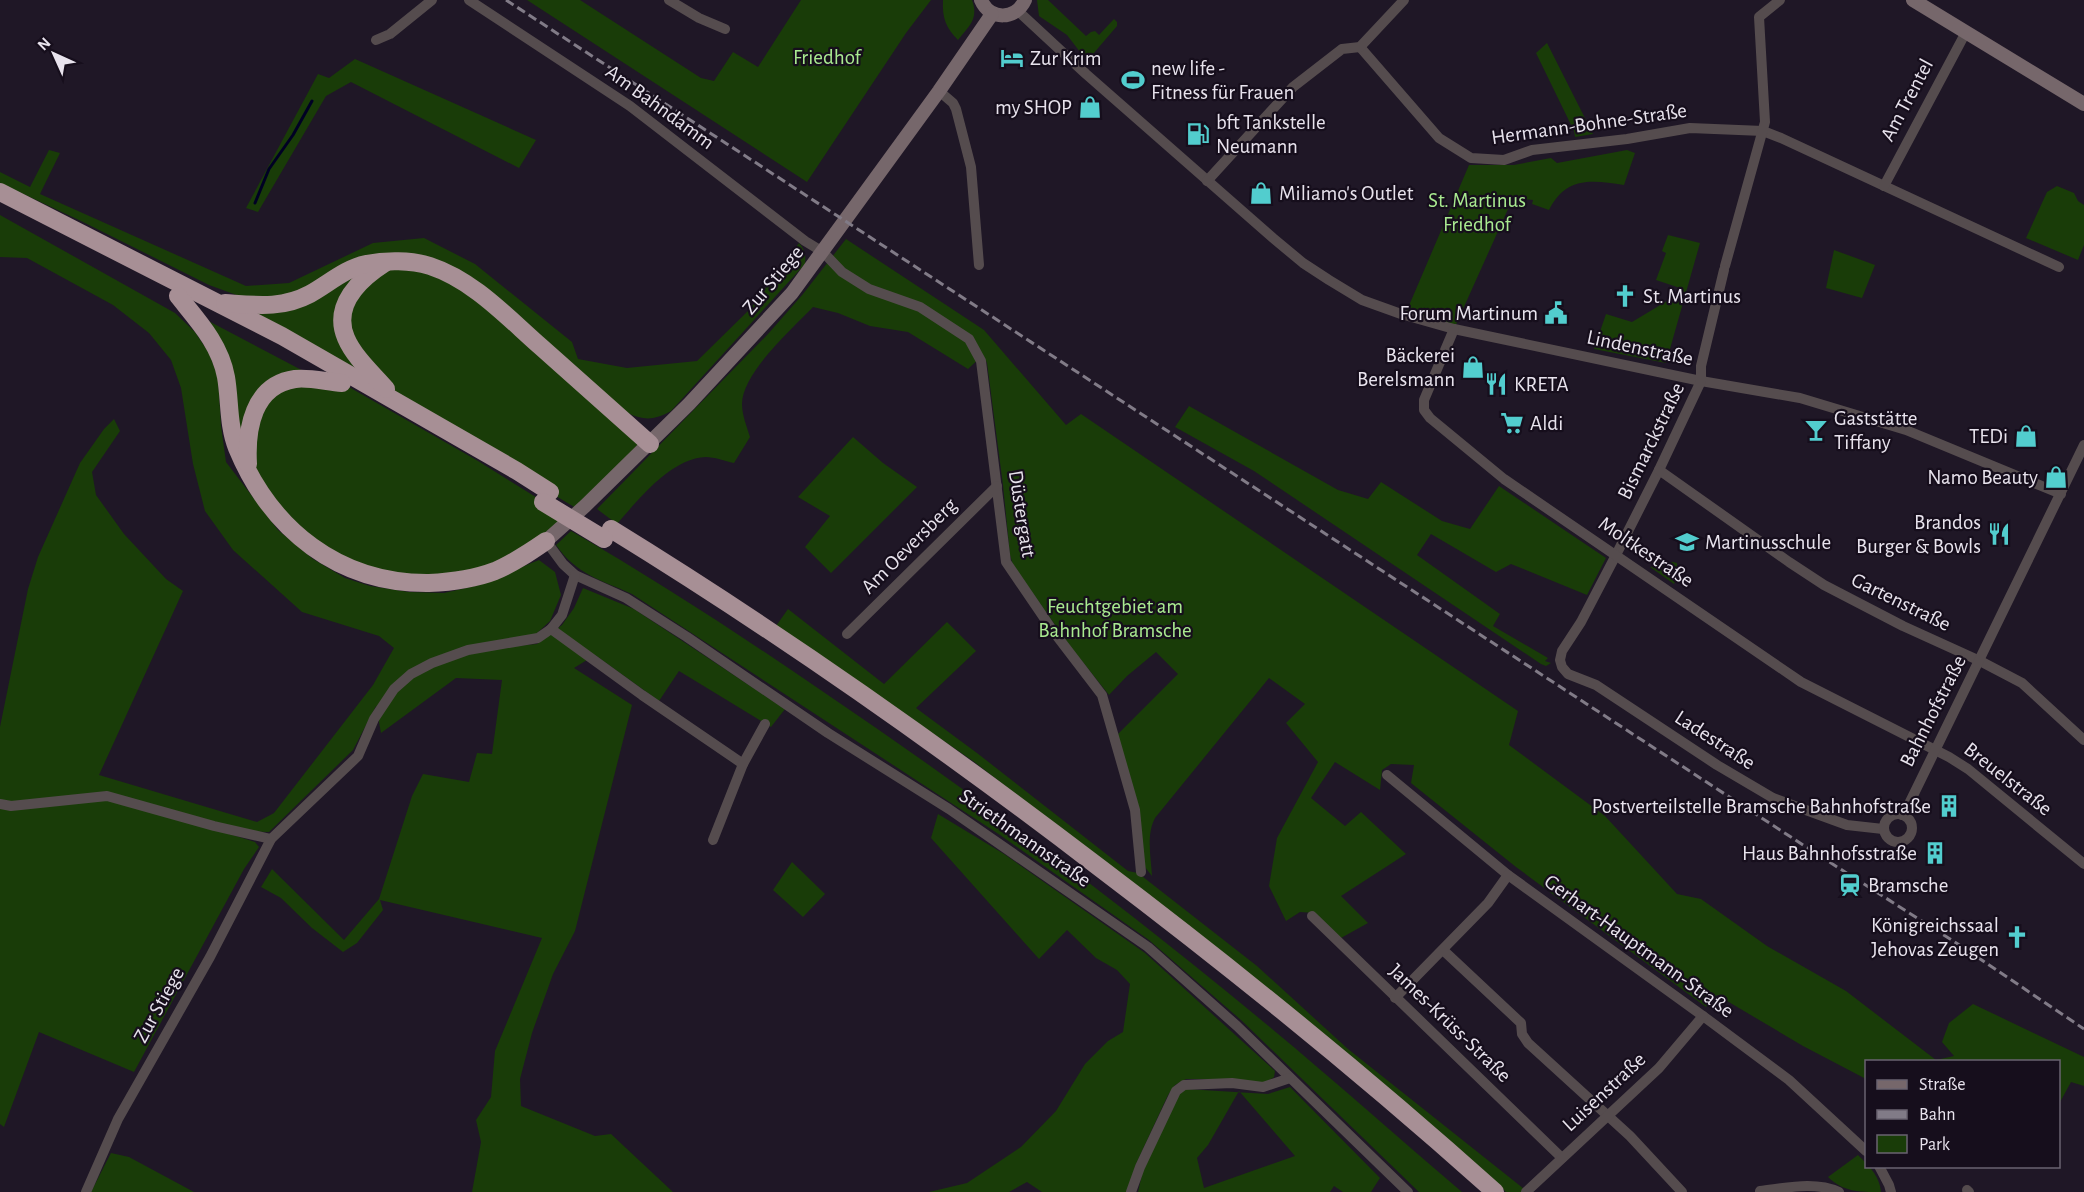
<svg xmlns="http://www.w3.org/2000/svg" width="2084" height="1192" viewBox="0 0 2084 1192" font-family="'Alegreya Sans',sans-serif">
  <style>
    .green { fill: #193c08; fill-rule: evenodd }
    .lines { fill: none; stroke-linecap: round; stroke-linejoin: round }
    .stream { stroke: #000024; stroke-width: 3 }
    .street { stroke: #554c4e; stroke-width: 10 }
    .secondary { stroke: #76676b; stroke-width: 14 }
    .highway { stroke: #a78f95; stroke-width: 18 }
    .rail { stroke: #817b87; stroke-width: 3; stroke-dasharray: 9 4.5; stroke-linecap: butt }
    .highway-bridge { stroke: #a78f95; stroke-width: 18 }
    .labels { text-anchor: middle; dominant-baseline: central; stroke-width: 4.5; stroke-linejoin: round; paint-order: stroke }
    .park-label { font-size: 21px; fill: #a9ea90; stroke: #160e1c }
    .poi-label { font-size: 21px; fill: #e8e3ed; stroke: #160e1c; text-anchor: start }
    .street-label { font-size: 21px; fill: #e8e3ed; stroke: #160e1c }
  </style>
  <rect width="100%" height="100%" fill="#1f1726"/>
  <!-- green -->
  <g class="green">
    <path d="M527,0H580L701,78L714,81L733,52L758,67L801,0H931L906,33L807,182Z"/>
    <path d="M943,0H972C979,19 969,26 958,40C946,28 942,18 943,0Z"/>
    <path d="M1037,0H1048L1086,36L1091,32L1095,31L1099,35L1114,19L1117,22V26L1087,61L1067,35L1039,16Z"/>
    <path d="M1547,43L1593,134L1575,137L1574,131L1536,53Z"/>
    <path d="M355,59L536,140L519,168L351,82L326,96L258,212L246,208L318,74L329,78Z"/>
    <path d="M49,150L60,153L40,194L246,286L289,283L373,243L424,238L475,264L572,342L578,359L627,368L697,361L749,310L799,243C805,249 806,256 805,264L671,411C655,420 644,421 628,413L415,255L291,295L267,300L242,297L209,285L81,221L0,183V172L30,187Z"/>
    <path d="M1627,150L1635,153L1624,185C1592,180 1566,176 1549,210L1532,204L1533,200L1513,198L1454,329L1405,315L1469,165H1514L1551,158L1557,163Z"/>
    <path d="M2057,186L2074,193L2078,201L2084,205V245L2078,260L2026,238L2047,192Z"/>
    <path d="M0,215L175,313L195,332L209,353L218,377L221,426L226,462L278,530L313,559L345,578L370,586L409,592L444,593L475,586L539,560L555,572L561,595L550,621L536,634L466,651L537,644L562,625L574,608L583,588L634,609L785,709L771,727L679,671L659,701L595,655L574,668L632,705L575,931L553,974L532,1033L520,1079L521,1106L595,1136L611,1134L673,1192H472L481,1142L476,1120L491,1097L495,1051L542,938L380,900L383,910L357,943L343,952L312,928L281,898L261,887L272,869L344,940L379,899L412,796L423,774L469,782L477,753L492,754L502,680L456,678L381,733L376,706L353,750L269,832L217,830L255,842L259,847L244,869L134,1072L39,1032L4,1127L0,1124V727L28,589L38,557L80,463L104,429L114,419L120,431L92,472L96,495L124,534L166,579L183,591L99,775L257,822L274,813L373,685L394,648L379,636L302,612L233,550L205,511L193,464L181,388L171,360L149,333L113,305L27,258L0,257Z"/>
    <path d="M1668,235L1700,243L1666,363L1594,349L1606,314L1632,322L1667,301L1676,303L1680,288L1656,280L1666,253L1662,251Z"/>
    <path d="M846,239L984,330L1066,425L1081,414L1518,711L1509,745L1605,816L1677,894L1701,899L1767,946L1846,991L1936,1060L1954,1056L1942,1042L1949,1023L1973,1004L2084,1057V1086L2071,1082L2059,1104L2058,1062H1866V1079L1803,1046L1717,995L1706,1007L1516,867L1411,783L1414,765L1391,764L1382,770L1380,790L1335,762L1311,798L1345,826L1361,812L1406,854L1341,896L1368,923L1341,938L1315,913L1300,912L1286,921L1269,886L1277,838L1318,762L1286,723L1305,704L1269,678L1155,818C1146,835 1151,857 1152,876L1144,866L1118,734L1178,674L1156,652L1127,676L1109,695L1070,646L1013,565L1010,555L1003,485L987,363L983,355L968,369L908,332L870,326L838,313L813,307C793,328 742,373 742,404C742,415 747,427 750,437L734,463C725,461 714,457 706,457C671,458 638,500 617,524L597,509L768,334L803,294Z"/>
    <path d="M1834,250L1875,265L1862,298L1826,288Z"/>
    <path d="M387,262L448,273L650,444L581,511L395,400L355,353L344,310Z"/>
    <path d="M356,275L339,307L372,381L242,311C293,319 315,300 356,275Z"/>
    <path d="M201,317L311,375L286,377L243,443Z"/>
    <path d="M342,383L478,461L571,519L546,541L443,583L343,566L266,500L247,445L278,384Z"/>
    <path d="M1189,406L1338,490L1368,499L1381,482L1442,521L1470,529L1499,486L1606,558L1587,595L1511,564L1496,572L1431,534L1417,555L1500,614L1493,626L1548,658L1545,661L1551,663L1546,666L1541,664L1254,471L1175,427Z"/>
    <path d="M853,437L883,463L917,487L831,573L805,547L830,516L798,497Z"/>
    <path d="M571,531C658,581 742,636 825,693C973,793 1116,900 1254,1014C1325,1072 1393,1133 1462,1192H1419L1241,1020L1149,940L1000,835L632,594C601,580 577,575 556,545Z"/>
    <path d="M1673,562L1677,563L1678,575L1674,584L1650,567Z"/>
    <path d="M788,609L884,684L947,622L976,651L916,708L977,753L1128,871L1138,873L1257,966L1348,1049L1528,1192H1506L1439,1131L1345,1053L1123,877L973,761L776,626Z"/>
    <path d="M938,814L1004,854L1145,953L1275,1071L1274,1077L1265,1083L1233,1079H1186L1175,1085L1168,1095L1136,1164L1127,1192H1042L1027,1182L1009,1192H929L967,1183L1021,1147L1056,1111L1085,1064L1108,1041L1123,1032L1130,984L1117,970L1096,958L1067,930L1039,959L931,838Z"/>
    <path d="M792,862L825,894L803,917L773,890Z"/>
    <path d="M1290,1087L1380,1178L1371,1192H1343L1334,1186L1330,1192H1138L1143,1170L1179,1093L1186,1089L1268,1094ZM1239,1091L1295,1156L1204,1188L1197,1158L1208,1145Z"/>
    <path d="M111,1153L129,1157L194,1192H91Z"/>
    <path d="M1858,1155C1868,1165 1880,1176 1881,1192C1858,1192 1844,1192 1828,1177Z"/>
  </g>
  <g class="lines">
    <!-- stream -->
    <path class="stream" d="M255,203L269,169L293,135L312,101"/>
    <!-- street -->
    <g class="street">
      <path d="M469,0L630,106L805,241L823,252L842,272L869,289L920,307L969,339L981,361L1006,562L1053,631L1102,695L1135,810L1141,872"/>
      <path d="M669,0L699,18L725,29"/>
      <path d="M1018,11L1086,74L1273,238L1303,263L1329,280L1362,300L1401,314L1454,329L1701,381L1800,398L1906,430L2061,494"/>
      <path d="M376,40L390,34L432,0"/>
      <path d="M1360,47L1439,138L1471,158L1504,160L1532,150L1627,139L1690,128L1763,131L1781,138L2059,267"/>
      <path d="M939,91L953,103L956,109L971,167L979,265"/>
      <path d="M1207,181L1293,87L1342,49L1360,47L1404,0"/>
      <path d="M1884,186L1966,32"/>
      <path d="M1725,266L1765,122L1759,17L1780,0"/>
      <path d="M1724,270L1701,366V381L1659,470L1616,555L1581,622L1562,651L1560,660L1562,667L1568,674L1596,685L1717,765L1773,798L1847,825L1883,829"/>
      <path d="M1454,329L1424,400V410L1430,418L1504,479L1801,682L1949,757L1968,769L2084,864"/>
      <path d="M1659,470L1789,562L1824,585L1903,626L1980,661L2022,683L2084,740"/>
      <path d="M546,541L563,564L575,575L626,598L687,637L828,733L949,809L1148,947L1237,1026L1408,1192"/>
      <path d="M551,629L642,695L743,764"/>
      <path d="M847,634L997,486"/>
      <path d="M1387,775L1508,875L1703,1016L1789,1080L1866,1151"/>
      <path d="M0,804L11,806L107,796L214,826L271,839"/>
      <circle cx="1898" cy="828" r="14"/>
      <path d="M1902,815L1907,808L2084,445"/>
      <path d="M713,840L743,764L765,724"/>
      <path d="M1312,916L1562,1158"/>
      <path d="M1443,950L1521,1023L1522,1034L1528,1043L1630,1136L1682,1192"/>
      <path d="M1395,998L1488,903L1508,875"/>
      <path d="M1879,1166L1889,1185L1891,1192"/>
      <path d="M1967,1190L1969,1192"/>
      <path d="M1760,1191C1786,1188 1815,1181 1839,1192"/>
      <path d="M86,1192L118,1119L210,957L271,839L358,756L374,719L394,689L411,674L432,663L468,650L538,638L551,629L562,615L575,575"/>
      <path d="M1131,1192L1140,1167L1176,1091L1184,1085L1232,1083L1263,1087L1290,1078"/>
      <path d="M1526,1192L1659,1068L1703,1016"/>
    </g>
    <!-- secondary -->
    <g class="secondary">
      <path d="M981,0C990,21 1016,20 1025,0"/>
      <path d="M1913,0L2084,104"/>
      <path d="M546,541L585,506L689,404L792,293L939,91L992,14"/>
    </g>
    <!-- highway -->
    <g class="highway">
      <path d="M0,192L282,336L517,471L550,492"/>
      <path d="M385,263C360,279 332,305 346,338C354,357 373,374 386,389"/>
      <path d="M178,296C198,321 220,344 226,377C230,400 228,426 237,448C271,530 339,584 429,583C452,582 474,579 495,571C514,563 530,552 546,541"/>
      <path d="M225,303C255,305 282,309 310,294C328,284 346,268 366,264C386,260 411,260 430,266C473,280 507,317 540,346C577,379 613,411 650,444"/>
      <path d="M248,464C246,429 253,385 295,379C309,377 327,382 342,383"/>
      <path d="M611,529C780,633 942,747 1100,868C1236,971 1368,1078 1495,1192"/>
    </g>
    <!-- rail -->
    <path class="rail" d="M506,0L1820,856L1961,946L2084,1029"/>
    <!-- highway-bridge -->
    <path class="highway-bridge" d="M543,502L604,539"/>
  </g>
  <!-- icons -->
  <defs>
    <g id="hotel-bare" transform="scale(1.8)"><path d="M-6-4.5h1.5V1H6V5H4.5V3h-9V5H-6ZM-4 0a1.8 1.8 0 1 1 3.6 0ZM.5 0V-2.5h3Q6-2.5 6 0Z" fill="#52cdce" stroke="#160e1c" stroke-width="2.5" paint-order="stroke"/></g>
    <g id="stadium-bare" transform="scale(1.8)"><path d="M0-5a6.5 5 0 1 0 0 10a6.5 5 0 1 0 0-10ZM-3.5-1.8h7v3.6h-7Z" fill="#52cdce" stroke="#160e1c" stroke-width="2.5" paint-order="stroke"/></g>
    <g id="shop-bare" transform="scale(1.8)"><path d="M-5-2.5h2.3a2.7 3.5 0 0 1 5.4 0H5L5.5 6h-11ZM-1.5-2.5h3a1.5 2.3 0 0 0-3 0Z" fill="#52cdce" stroke="#160e1c" stroke-width="2.5" paint-order="stroke"/></g>
    <g id="fuel-bare" transform="scale(1.8)"><path d="M-5.5-6h7V0h2V4h1.3V-2.5L3-4.5l.8-.8L6-3V5H2.5V1h-1V6h-7ZM-4.2-4.7v3.2H.2V-4.7Z" fill="#52cdce" stroke="#160e1c" stroke-width="2.5" paint-order="stroke"/></g>
    <g id="church-bare" transform="scale(1.8)"><path d="M-1.2-6h2.4v3.5h3.3v2.4h-3.3V6h-2.4V-.1h-3.3v-2.4h3.3Z" fill="#52cdce" stroke="#160e1c" stroke-width="2.5" paint-order="stroke"/></g>
    <g id="civic-bare" transform="scale(1.8)"><path d="M-.6-6.5H3V-4.5H.6V-3L4-1V1h2V6H-6V1h2V-1L-.6-3ZM-1.2 2.5V6h2.4V2.5Z" fill="#52cdce" stroke="#160e1c" stroke-width="2.5" paint-order="stroke"/></g>
    <g id="restaurant-bare" transform="scale(1.8)"><path d="M-5-6h1v4h1v-4h1v4h1v-4h1v5L-1.5 .5V6h-2V.5L-5-1ZM5-6V6H3V1.5H1.5Q1.5-4 5-6Z" fill="#52cdce" stroke="#160e1c" stroke-width="2.5" paint-order="stroke"/></g>
    <g id="supermarket-bare" transform="scale(1.8)"><path d="M-6-5.5h2.5l.6 2H6L4.5 2H-2.5L-4.4-4H-6ZM-1.5 3.2a1.3 1.3 0 1 0 .1 0ZM3 3.2a1.3 1.3 0 1 0 .1 0Z" fill="#52cdce" stroke="#160e1c" stroke-width="2.5" paint-order="stroke"/></g>
    <g id="bar-bare" transform="scale(1.8)"><path d="M-6-5H6L.8 .8V4.5H3.5V6h-7V4.5H-.8V.8Z" fill="#52cdce" stroke="#160e1c" stroke-width="2.5" paint-order="stroke"/></g>
    <g id="school-bare" transform="scale(1.8)"><path d="M0-5L7-2L0 1L-7-2ZM-4 1L0 2.5L4 1V4Q0 6-4 4Z" fill="#52cdce" stroke="#160e1c" stroke-width="2.5" paint-order="stroke"/></g>
    <g id="building-bare" transform="scale(1.8)"><path d="M-4-6H4V6H1V3H-1V6H-4ZM-2.5-4.3h1.7v1.8h-1.7ZM.8-4.3h1.7v1.8H.8ZM-2.5-1h1.7V.8h-1.7ZM.8-1h1.7V.8H.8Z" fill="#52cdce" stroke="#160e1c" stroke-width="2.5" paint-order="stroke"/></g>
    <g id="station-bare" transform="scale(1.8)"><path d="M-3-6H3Q5-6 5-4V2Q5 4 3 4L4.5 6H3L1.5 4h-3L-3 6H-4.5L-3 4Q-5 4-5 2V-4Q-5-6-3-6ZM-3.5-4v3h7v-3ZM-3.5 1v1.5H-2V1ZM2 1v1.5H3.5V1Z" fill="#52cdce" stroke="#160e1c" stroke-width="2.5" paint-order="stroke"/></g>
  </defs>
  <g fill-rule="evenodd">
    <use href="#hotel-bare" x="1012" y="58"/>
    <use href="#stadium-bare" x="1133" y="80"/>
    <use href="#shop-bare" x="1090" y="107"/>
    <use href="#fuel-bare" x="1198" y="134"/>
    <use href="#shop-bare" x="1261" y="193"/>
    <use href="#church-bare" x="1625" y="296"/>
    <use href="#civic-bare" x="1556" y="313"/>
    <use href="#shop-bare" x="1473" y="367"/>
    <use href="#restaurant-bare" x="1496" y="384"/>
    <use href="#supermarket-bare" x="1512" y="423"/>
    <use href="#bar-bare" x="1816" y="430"/>
    <use href="#shop-bare" x="2026" y="436"/>
    <use href="#shop-bare" x="2056" y="477"/>
    <use href="#restaurant-bare" x="1999" y="534"/>
    <use href="#school-bare" x="1687" y="542"/>
    <use href="#building-bare" x="1949" y="806"/>
    <use href="#building-bare" x="1935" y="853"/>
    <use href="#station-bare" x="1850" y="885"/>
    <use href="#church-bare" x="2017" y="937"/>
  </g>
  <g class="labels">
    <!-- park labels -->
    <g class="park-label">
      <text x="827" y="57">Friedhof</text>
      <text x="1477" y="200">St. Martinus<tspan x="1477" dy="24">Friedhof</tspan></text>
      <text x="1115" y="606">Feuchtgebiet am<tspan x="1115" dy="24">Bahnhof Bramsche</tspan></text>
    </g>
    <!-- poi labels -->
    <g class="poi-label">
      <text x="1030" y="58">Zur Krim</text>
      <text x="1151" y="68">new life -<tspan x="1151" dy="24">Fitness für Frauen</tspan></text>
      <text x="1072" y="107" text-anchor="end">my SHOP</text>
      <text x="1216" y="122">bft Tankstelle<tspan x="1216" dy="24">Neumann</tspan></text>
      <text x="1279" y="193">Miliamo's Outlet</text>
      <text x="1643" y="296">St. Martinus</text>
      <text x="1538" y="313" text-anchor="end">Forum Martinum</text>
      <text x="1455" y="355" text-anchor="end">Bäckerei<tspan x="1455" dy="24">Berelsmann</tspan></text>
      <text x="1514" y="384">KRETA</text>
      <text x="1834" y="418">Gaststätte<tspan x="1834" dy="24">Tiffany</tspan></text>
      <text x="1530" y="423">Aldi</text>
      <text x="2008" y="436" text-anchor="end">TEDi</text>
      <text x="2038" y="477" text-anchor="end">Namo Beauty</text>
      <text x="1981" y="522" text-anchor="end">Brandos<tspan x="1981" dy="24">Burger &amp; Bowls</tspan></text>
      <text x="1705" y="542">Martinusschule</text>
      <text x="1931" y="806" text-anchor="end">Postverteilstelle Bramsche Bahnhofstraße</text>
      <text x="1917" y="853" text-anchor="end">Haus Bahnhofsstraße</text>
      <text x="1868" y="885">Bramsche</text>
      <text x="1999" y="925" text-anchor="end">Königreichssaal<tspan x="1999" dy="24">Jehovas Zeugen</tspan></text>
    </g>
    <!-- street labels -->
    <g class="street-label">
      <text transform="translate(1907 100) rotate(-62)">Am Trentel</text>
      <text transform="translate(660 107) rotate(36)">Am Bahndamm</text>
      <text transform="translate(1589 124) rotate(-8)">Hermann-Bohne-Straße</text>
      <text transform="translate(773 280) rotate(-50)">Zur Stiege</text>
      <text transform="translate(1640 348) rotate(12)">Lindenstraße</text>
      <text transform="translate(1651 441) rotate(-64)">Bismarckstraße</text>
      <text transform="translate(1022 514) rotate(81)">Düstergatt</text>
      <text transform="translate(909 546) rotate(-45)">Am Oeversberg</text>
      <text transform="translate(1646 552) rotate(34)">Moltkestraße</text>
      <text transform="translate(1901 602) rotate(26)">Gartenstraße</text>
      <text transform="translate(1933 711) rotate(-63)">Bahnhofstraße</text>
      <text transform="translate(1715 740) rotate(33)">Ladestraße</text>
      <text transform="translate(2008 779) rotate(38)">Breuelstraße</text>
      <text transform="translate(1025 838) rotate(35)">Striethmannstraße</text>
      <text transform="translate(1639 946) rotate(36)">Gerhart-Hauptmann-Straße</text>
      <text transform="translate(159 1005) rotate(-61)">Zur Stiege</text>
      <text transform="translate(1450 1023) rotate(44)">James-Krüss-Straße</text>
      <text transform="translate(1604 1092) rotate(-43)">Luisenstraße</text>
    </g>
  </g>
  <!-- legend -->
  <rect x="1865" y="1060" width="195" height="108" fill="#160e1c" stroke="#6a6370" stroke-width="1.5"/>
  <rect x="1877" y="1080" width="30" height="9" fill="#76676b" stroke="#6a6370" stroke-width="1.5"/>
  <text x="1919" y="1090" font-size="18" fill="#e8e3ed">Straße</text>
  <rect x="1877" y="1110" width="30" height="9" fill="#817b87" stroke="#6a6370" stroke-width="1.5"/>
  <text x="1919" y="1120" font-size="18" fill="#e8e3ed">Bahn</text>
  <rect x="1877" y="1135" width="30" height="18" fill="#193c08" stroke="#6a6370" stroke-width="1.5"/>
  <text x="1919" y="1150" font-size="18" fill="#e8e3ed">Park</text>
  <!-- north arrow -->
  <g transform="translate(54 54) rotate(315)" stroke="#160e1c" stroke-width="4.5" paint-order="stroke">
  <path d="M0-4.5L10 22L0 15L-10 22Z" fill="#e8e3ed"/>
  <text y="-9" font-size="16" font-weight="bold" text-anchor="middle" fill="#e8e3ed">N</text>
  </g>
</svg>
